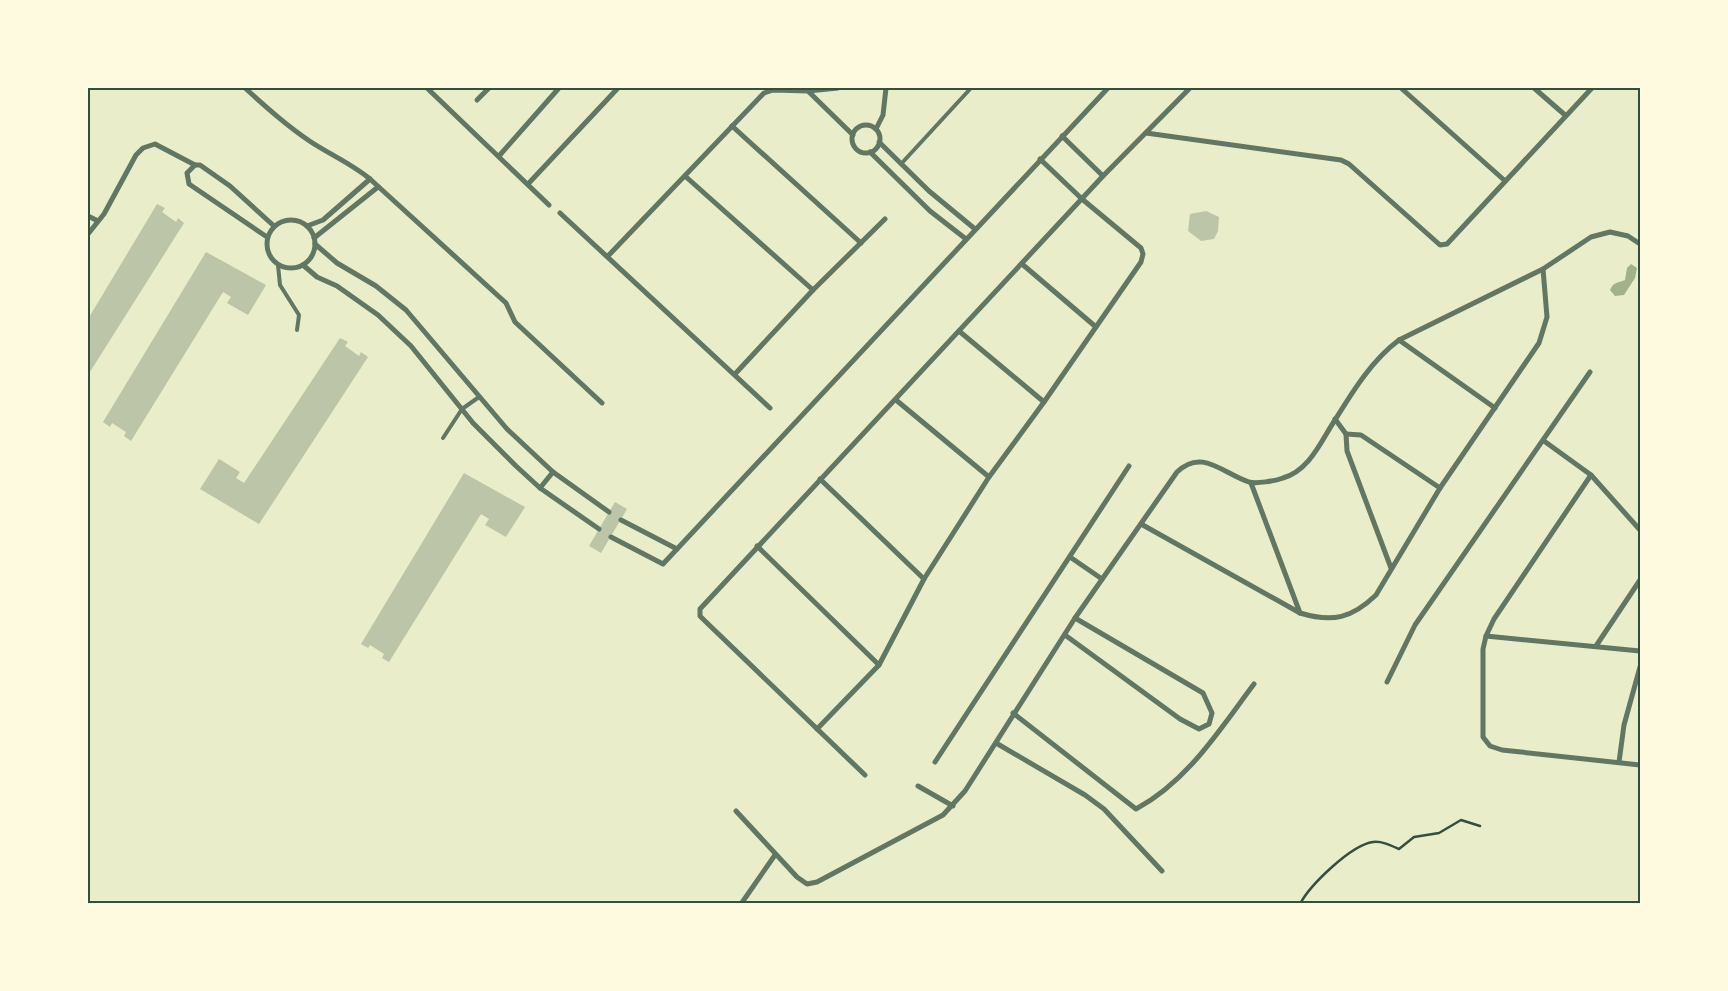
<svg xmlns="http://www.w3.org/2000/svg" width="1728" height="991" viewBox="0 0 1728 991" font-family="'Nunito Sans',sans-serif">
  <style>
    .water { fill: #a3b18a }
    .building { fill: #bcc5a7 }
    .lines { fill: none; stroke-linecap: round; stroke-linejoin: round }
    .path { stroke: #344e41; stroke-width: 2.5 }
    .service { stroke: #617663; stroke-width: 4 }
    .minor { stroke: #617663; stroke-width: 5 }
    .neatline { fill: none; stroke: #344e41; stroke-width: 2 }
  </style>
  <rect width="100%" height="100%" fill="#e9edc9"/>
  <!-- water -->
  <path class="water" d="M1631,264L1637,268L1635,278L1624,295L1615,296L1610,290C1613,282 1618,283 1625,280L1627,268Z"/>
  <!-- building -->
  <g class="building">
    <path d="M157,204L165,208L162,212L176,222L178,218L184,223L88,375V319Z"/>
    <path d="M1206,211L1219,217L1218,231L1214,239L1201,241L1188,231L1190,214Z"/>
    <path d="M206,252L266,285L248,315L227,303L231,297L223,292L131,441L124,436L126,432L112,423L110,427L103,422Z"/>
    <path d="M340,338L348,342L345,346L359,356L361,352L368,357L259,524L200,489L219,459L240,472L236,478L244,483Z"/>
    <path d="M464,473L525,507L506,537L485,525L489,519L481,514L389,662L382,658L384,654L370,645L368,648L361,644Z"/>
    <path d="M615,502L627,509L601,553L589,546Z"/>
  </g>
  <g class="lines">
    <!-- path -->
    <path class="path" d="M1300,904C1310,885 1351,845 1373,842C1382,841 1390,845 1399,849L1414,837L1439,833L1461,820L1480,826"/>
    <!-- service -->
    <g class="service">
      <path d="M901,164L971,88"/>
      <path d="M278,265L280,285L299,315L297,330"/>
      <path d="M443,438L462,409L479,397"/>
    </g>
    <!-- minor -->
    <g class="minor">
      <path d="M245,88C266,107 287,126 311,142C331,155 352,164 370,179L506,303L515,322L602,403"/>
      <path d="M427,88L549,205"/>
      <path d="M1401,88L1504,180"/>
      <path d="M1534,88L1565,115"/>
      <path d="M808,91L853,135"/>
      <path d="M477,100L489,88"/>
      <circle cx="866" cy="139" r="14"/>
      <path d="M732,126L861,243"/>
      <path d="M876,129L883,115L886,88"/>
      <path d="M1146,133L1341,160L1349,164L1440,245L1447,244L1592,88"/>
      <path d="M1062,136L1103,176"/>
      <path d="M879,142L929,191L975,229"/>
      <path d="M870,152L930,211L966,239"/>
      <path d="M499,156L559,88"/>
      <path d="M685,176L813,290"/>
      <path d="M528,184L618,88"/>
      <path d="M560,213L770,408"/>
      <path d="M88,216L98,221"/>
      <circle cx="291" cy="244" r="24"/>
      <path d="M307,226L323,220L370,179"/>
      <path d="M88,234L104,214L136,155L143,148L155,144L195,165"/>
      <path d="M267,237L189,184L187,173L195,165H200L230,186L274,226"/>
      <path d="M314,238L378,187"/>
      <path d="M315,244L337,263L376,286L406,310L507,429L553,472L609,512"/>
      <path d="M608,256L764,93L773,90L808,91L838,88"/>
      <path d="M1022,264L1096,327"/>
      <path d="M303,265L317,277L337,286L378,315L411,346L473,423L516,466L540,488L599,529"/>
      <path d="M959,331L1044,402"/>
      <path d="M1399,340L1495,408"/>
      <path d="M735,374L813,290L885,219"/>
      <path d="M896,400L989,477"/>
      <path d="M1335,419L1346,434L1347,451L1391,568"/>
      <path d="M1346,434L1361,435L1440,488"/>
      <path d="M1544,441L1591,475L1640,530"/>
      <path d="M1591,475L1494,619L1486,636L1483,649V737L1490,746L1502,750L1640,765"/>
      <path d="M820,479L924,579"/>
      <path d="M1251,483L1300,613"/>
      <path d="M540,488L553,472"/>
      <path d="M621,520L677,549"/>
      <path d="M1141,524L1300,613C1333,623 1352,618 1376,595L1440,488L1539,343L1547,317L1543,269"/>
      <path d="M611,537L663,564L1108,88"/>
      <path d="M757,546L879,665"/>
      <path d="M1070,557L1102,579"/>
      <path d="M1065,635L1180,719L1199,729L1209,724L1212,713L1203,693L1075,618"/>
      <path d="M1486,636L1640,651"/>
      <path d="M1596,646L1640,580"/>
      <path d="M1387,682L1415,625L1590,372"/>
      <path d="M1013,713L1136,809C1188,781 1220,729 1254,684"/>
      <path d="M817,729L879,665L924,579L989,477L1044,402L1141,262L1143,254L1141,248L1082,199L1040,159"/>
      <path d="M996,743L1085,795L1104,809L1162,871"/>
      <path d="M935,762L1129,466"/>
      <path d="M1619,762L1624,725L1640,667"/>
      <path d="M865,775L705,621L700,616V609L1103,176L1190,88"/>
      <path d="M918,786L953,806"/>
      <path d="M736,811L797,877L807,884L817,882L943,815L965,791L1075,618L1177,472C1202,448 1222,473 1249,482C1256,484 1275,481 1283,478C1310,470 1321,441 1335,420C1353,391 1372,360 1399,340L1543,269L1591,237L1610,232L1628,236L1640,244"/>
      <path d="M741,904L775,855"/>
    </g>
  </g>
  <!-- border -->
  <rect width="1728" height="991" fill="none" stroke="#fefae0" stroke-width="178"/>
  <rect x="89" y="89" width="1550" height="813" class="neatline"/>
</svg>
